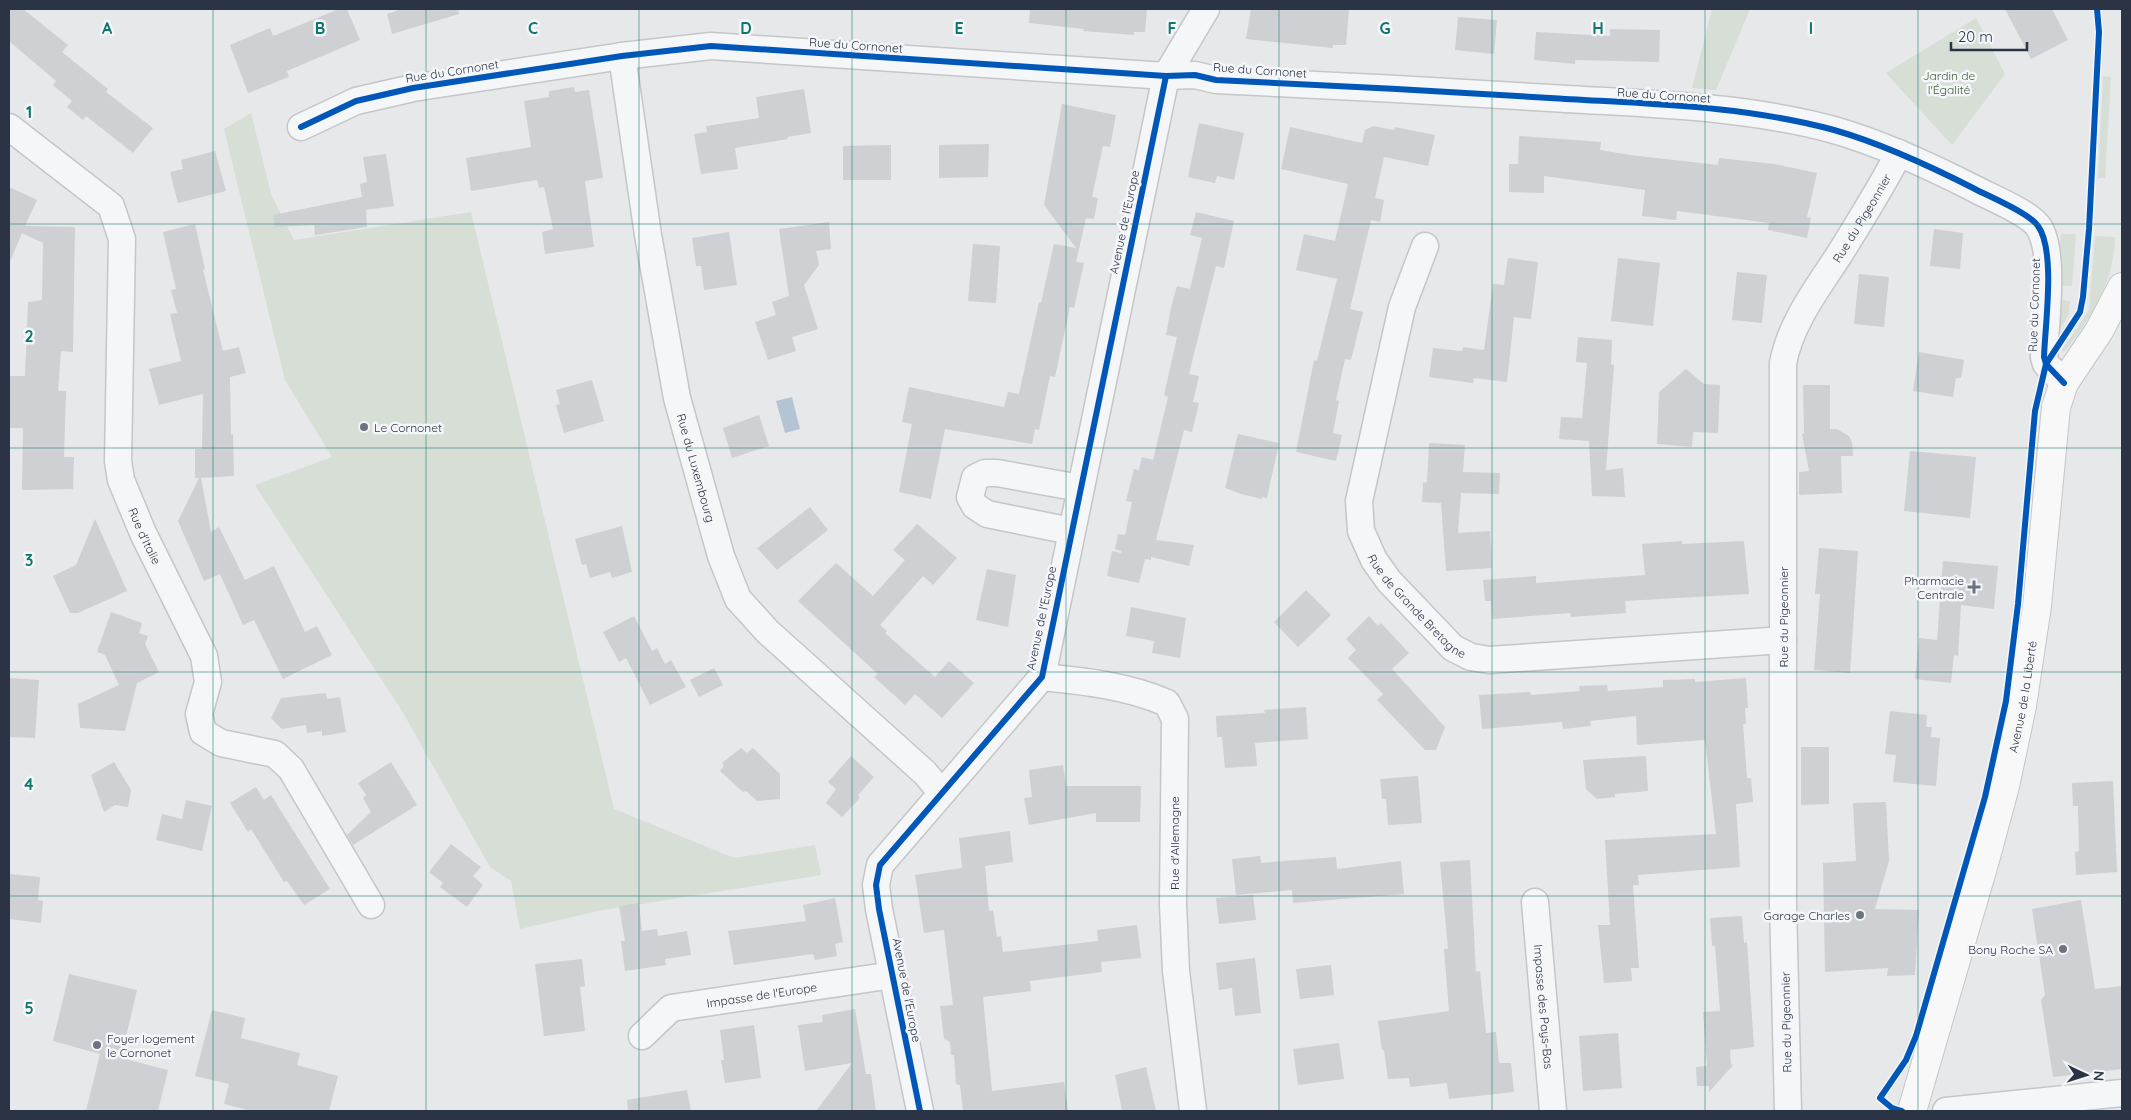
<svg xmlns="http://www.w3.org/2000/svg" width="2131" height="1120" viewBox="0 0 2131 1120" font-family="Quicksand,sans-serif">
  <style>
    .green { fill: #d6ded6 }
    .water { fill: #b4c4d5 }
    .building { fill: #ced0d3 }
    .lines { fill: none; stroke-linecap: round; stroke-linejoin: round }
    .street-casing { stroke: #c4c6c8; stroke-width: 29 }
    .secondary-casing { stroke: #c4c6c8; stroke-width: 30 }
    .street { stroke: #f5f6f7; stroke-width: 26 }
    .secondary { stroke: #f8f8f8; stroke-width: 28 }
    .cycleway-casing { stroke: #f4f6f9; stroke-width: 9 }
    .cycleway { stroke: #0057b8; stroke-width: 6 }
    .grid { fill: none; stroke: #0f766e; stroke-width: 1; stroke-opacity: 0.55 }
    .poi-dot { fill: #6c737f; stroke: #f4f6f9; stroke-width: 2 }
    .labels { text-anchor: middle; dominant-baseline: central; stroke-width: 5; stroke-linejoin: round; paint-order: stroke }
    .street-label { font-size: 12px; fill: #2b3445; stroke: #f4f6f9 }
    .park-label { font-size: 12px; fill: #3f6138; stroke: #f4f6f9 }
    .poi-label { font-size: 12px; fill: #2b3445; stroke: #f4f6f9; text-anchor: end }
    .grid-label { font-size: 16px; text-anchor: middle; font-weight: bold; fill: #0f766e; stroke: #f4f6f9; stroke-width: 5; stroke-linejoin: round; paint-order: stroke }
  </style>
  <rect width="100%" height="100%" fill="#e6e8ea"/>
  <!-- green -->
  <g class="green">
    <path d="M1712,9H1750L1716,90L1692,88Z"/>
    <path d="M1976,18L2005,74L1952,145L1886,73Z"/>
    <path d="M2103,76L2111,77L2105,178H2098Z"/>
    <path d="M251,113L271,194L294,240L471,212L614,809L734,858L815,845L821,875L598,911L520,929L511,881L490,867L402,711L255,485L332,457L285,380L224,129Z"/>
    <path d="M2061,234H2076L2072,286L2060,285L2059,300L2070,301L2069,314L2057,334H2054Z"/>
    <path d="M2095,236L2115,237C2114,282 2091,318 2064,352L2062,350L2089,310Z"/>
  </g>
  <!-- water -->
  <path class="water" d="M792,397L800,429L785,433L776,401Z"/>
  <!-- building -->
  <g class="building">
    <path d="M9,9H23L68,45L62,52L108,89L106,92L153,128L133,153L86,116L83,120L67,107L72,101L53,85L56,81L9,41Z"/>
    <path d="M339,9H347L360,40L287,71L289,77L248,93L230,45L270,28L273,36Z"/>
    <path d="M402,9H458L459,14L392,34L387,14Z"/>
    <path d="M1030,9H1147L1145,32H1134V35L1083,31L1084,29L1029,23Z"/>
    <path d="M1251,9H1349L1346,45H1333V48L1246,39Z"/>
    <path d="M2005,9H2052L2068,40L2031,59Z"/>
    <path d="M1458,17L1497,20L1494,54L1455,50Z"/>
    <path d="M1610,29L1660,30L1659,62L1575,60V64L1534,60L1536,32L1610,36Z"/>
    <path d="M574,87L575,92L589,90L603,178L585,181L594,247L545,254L542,232L553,229L544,187L539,188L537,180L471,191L466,158L531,147L524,101L549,97V91Z"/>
    <path d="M804,89L811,133L787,137L788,139L735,148L738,169L701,174L694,134L707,132L706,126L759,118L756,97Z"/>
    <path d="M1062,104L1116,115L1110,147L1103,146L1092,197L1098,198L1094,219L1086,218L1076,262L1084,263L1074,308L1070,307L1055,377L1050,376L1039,430L1035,429L1032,444L945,429L931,499L899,492L912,424L902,422L909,387L1004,407L1008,392L1019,394L1039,302L1041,303L1054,244L1076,248L1044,205Z"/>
    <path d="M1199,123L1244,133L1234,180L1217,176L1215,183L1188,177Z"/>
    <path d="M1373,126L1394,130L1395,127L1435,135L1428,166L1384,157L1375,198L1384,200L1380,222L1371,220L1350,309L1363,312L1351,360L1345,359L1336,400L1339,401L1333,433L1342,435L1336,461L1296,452L1314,360L1317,361L1337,279L1296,270L1304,234L1335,241L1348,184L1281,169L1290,127L1362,143L1365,130Z"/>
    <path d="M1519,136L1601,142L1600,150L1630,155L1718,165L1719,158L1774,164L1817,173L1807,217L1811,218L1807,238L1768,230L1769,223L1677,211L1676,220L1642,216L1645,190L1544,176V193L1509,192V164H1518Z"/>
    <path d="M989,144L988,177L939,178V145Z"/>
    <path d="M891,145V180H843V146Z"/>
    <path d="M215,151L226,191L178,203L170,172L183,169L181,160Z"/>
    <path d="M386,154L394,206L366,210L367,227L315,235L314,225L275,227L273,215L362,197L360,184L367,182L363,157Z"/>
    <path d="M9,187L37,200L25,226L75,227L73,352L61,351L58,391H66L64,457H74L73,489L22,490L23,428H9V376H25L28,302L42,300L43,243L22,233L9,264Z"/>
    <path d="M1196,212L1234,221L1224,268L1216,266L1189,374L1199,376L1193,402L1199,403L1192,432L1184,430L1156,540L1194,545L1189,566L1151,557V560L1145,559L1139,583L1107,576L1112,551L1121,553V551L1115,549L1118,534L1125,535L1132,502L1126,501L1134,469L1139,470L1142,457L1153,460L1168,397L1164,395L1177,337L1166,335L1171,308L1177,286L1190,289L1202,238L1190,235Z"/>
    <path d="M829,222L831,249L816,251L819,265L804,285L818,329L792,337L796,351L768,360L755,322L776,315L772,302L789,296L779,229Z"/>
    <path d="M195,224L205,269L203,270L223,351L239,347L246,373L230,377L231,435L233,434L234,476L201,478L211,532L219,527L245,580L274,566L305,632L317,626L332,655L283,679L254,620L243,625L220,574L204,581L178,521L199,478H195V449H202L203,394L159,405L149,369L181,361L170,314L177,313L171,290L176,289L163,232Z"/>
    <path d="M1934,229L1963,233L1960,269L1930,266Z"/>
    <path d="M729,232L737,285L704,290L701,266H696L692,238Z"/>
    <path d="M973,244L1000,246L996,303L968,301Z"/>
    <path d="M1508,258L1538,262L1531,319L1514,317L1507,382L1474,378L1473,383L1429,377L1433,348L1462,351L1463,347L1484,350L1493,284L1504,285Z"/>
    <path d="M1618,258L1660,263L1653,326L1611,321Z"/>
    <path d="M1737,272L1767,275L1762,323L1732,320Z"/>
    <path d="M1859,274L1889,277L1884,327L1854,324Z"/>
    <path d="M1578,337L1612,340L1611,364L1614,365L1606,470L1623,468L1625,497L1592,496L1589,441L1559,439L1561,417L1582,418L1587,363L1576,362Z"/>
    <path d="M1919,352L1964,360L1961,378H1956L1953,397L1913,391Z"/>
    <path d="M1686,369L1704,384L1720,385L1718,433L1693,432L1692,447L1657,444L1659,392Z"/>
    <path d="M592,380L604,421L564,433L556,405L560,404L556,390Z"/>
    <path d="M1803,385H1830V429H1837L1849,436L1852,442L1853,456H1841L1842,493L1799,495V472L1809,471L1802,434L1804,433Z"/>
    <path d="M759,415L769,446L732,458L723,428Z"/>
    <path d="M1238,434L1279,443L1267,498L1262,497V499L1241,494L1225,488Z"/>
    <path d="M1429,443L1465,445L1463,472L1500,473L1499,494L1461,493L1458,533L1490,531L1492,568L1446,571L1441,503L1422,502L1423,483L1427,482Z"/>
    <path d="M1910,451L1976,457L1970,518L1904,511Z"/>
    <path d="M810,507L828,530L777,570L757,548Z"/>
    <path d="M95,519L127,591L78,613H70L53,576L76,565Z"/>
    <path d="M917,524L957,558L933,585L923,576L880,625L887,631L885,633L935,677L949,661L974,683L942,718L915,694L905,705L874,677L878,674L798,601L836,563L873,596L905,560L893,550Z"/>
    <path d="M622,526L632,572L612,578L610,572L590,578L586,564L582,565L575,539Z"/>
    <path d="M1682,541V544L1744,541L1749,594L1625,601L1626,613L1571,617L1570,613L1492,619L1491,601H1485L1483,580L1536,576V583L1645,575L1642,544Z"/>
    <path d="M1819,548L1858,551L1850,673L1814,670L1820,594H1815Z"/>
    <path d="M1943,561L1998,566L1994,609L1961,605L1958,656L1954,655L1951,683L1915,679L1919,638L1937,640Z"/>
    <path d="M987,569L1016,575L1008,627L976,620Z"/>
    <path d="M1306,590L1331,615L1298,647L1274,622Z"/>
    <path d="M1131,607L1186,618L1180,658L1152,653L1154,641L1126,636Z"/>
    <path d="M111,612L142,623L139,633L148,636L145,644L159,672L137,683L125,731L80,728L78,704L119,685L105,655L97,652Z"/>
    <path d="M634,616L652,651L657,648L665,664L671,660L686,687L650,705L626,658L619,662L603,632Z"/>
    <path d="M1369,616L1378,626L1381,623L1409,653L1392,669L1445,727L1436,750H1425L1377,700L1383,694L1348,658L1356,650L1346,639Z"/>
    <path d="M714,668L723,685L699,697L690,680Z"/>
    <path d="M9,678L39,680L35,738L9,737Z"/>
    <path d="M1746,678L1748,708H1745L1746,724H1743L1747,778H1751L1753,802L1736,804L1740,867L1638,875L1639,885H1633L1639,968H1631L1632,981L1604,983L1598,925H1610L1605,840L1716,834L1705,740L1637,745L1636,716L1590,721L1591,726L1563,729L1562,722L1482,729L1479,695L1530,692L1531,695L1580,691L1579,686L1607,685L1608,691L1663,687V680L1695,679V682Z"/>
    <path d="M326,693L327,699L340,697L346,732L322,736V731L307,733L306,725L282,729L271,718L281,698Z"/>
    <path d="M1306,707L1308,739L1255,743L1257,766L1225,768L1222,737H1217L1216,716L1265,713L1264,710Z"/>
    <path d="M1890,711L1927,715L1926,727H1932L1931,737L1940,738L1936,786L1893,782L1896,755L1885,754Z"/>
    <path d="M1801,747H1829V804L1801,805Z"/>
    <path d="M741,748L747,753L753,748L780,774V799L757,801L746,791L743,792L720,771L724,766L722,763Z"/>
    <path d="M851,756L874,777L858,795L860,798L842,817L826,803L836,789L828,782Z"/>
    <path d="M1646,756L1648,791L1615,794V797L1597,799L1586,789L1583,760Z"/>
    <path d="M114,762L131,790L128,807L115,805L104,812L91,775Z"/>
    <path d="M391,762L417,805L353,845L347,835L371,812L363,798L366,795L358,783Z"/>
    <path d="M1063,765L1066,786H1141L1140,822H1096V813L1029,825L1024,798L1032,797L1029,770Z"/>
    <path d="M1418,776L1422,823L1388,825L1386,799H1382L1380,779Z"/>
    <path d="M2113,781L2117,872L2076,875L2075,852L2079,851L2078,806H2073L2072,783Z"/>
    <path d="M256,787L264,800L271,795L330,889L304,905L287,881L284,882L251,829L248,832L230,803Z"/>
    <path d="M186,800L212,806L202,851L156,840L162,814L182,819Z"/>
    <path d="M1886,802L1889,861L1875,909L1919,910L1915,975L1887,976L1888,968L1825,972L1823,863L1856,861L1853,803Z"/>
    <path d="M1010,831L1013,862L985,866L989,911L993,910L997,937L1001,936L1003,952L1098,941L1097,930L1137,925L1141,958L1101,962L1102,972L1030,981L1031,991L983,997L992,1091L1064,1082L1068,1111H963L960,1085L956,1084L954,1055H951L950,1042L944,1039L940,1006L953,1005L944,930L924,933L915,875L962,868L959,838Z"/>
    <path d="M451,844L481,867L473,876L483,885L467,907L440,887L443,883L429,872Z"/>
    <path d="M1260,856L1261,863L1336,857L1337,869L1401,861L1404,894L1293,903L1292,890L1236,895L1232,859Z"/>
    <path d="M1470,860L1476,972L1480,971L1486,1033L1496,1032L1499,1063H1511L1514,1092L1449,1099L1447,1083L1410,1087L1409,1078L1388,1079L1384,1050H1382L1378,1021L1449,1011L1444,949H1448L1440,862Z"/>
    <path d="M9,874L40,877L38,900L43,901L41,923L9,919Z"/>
    <path d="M1253,895L1256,920L1219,924L1216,898Z"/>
    <path d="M835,898L843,942L835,944L837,956L815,960L813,954L734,965L728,931L806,921L803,905Z"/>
    <path d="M2081,900L2095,989L2122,986V1069L2053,1077L2041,1000L2045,995L2032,909Z"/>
    <path d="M639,903L642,931L657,929L658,936L687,931L691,955L665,959L666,965L625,971L621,941H625L619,906Z"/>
    <path d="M1742,916L1744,943L1747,942L1754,1047L1730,1050L1731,1065L1734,1064L1709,1092V1086H1697L1696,1067L1707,1066L1703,1012L1720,1011L1715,946H1712L1710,918Z"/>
    <path d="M1255,958L1261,1013L1235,1016L1232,988L1219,990L1216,963Z"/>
    <path d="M582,959L585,986L580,987L585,1031L544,1036L535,964Z"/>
    <path d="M1331,965L1334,995L1300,999L1296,969Z"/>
    <path d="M69,974L137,990L121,1058L168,1070L158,1111H86L100,1054L53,1041Z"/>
    <path d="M855,1009L866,1074H871L876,1111H816L852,1063L805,1071L798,1025L823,1022L822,1015Z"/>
    <path d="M212,1010L245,1018L241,1038L300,1053L297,1065L338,1076L329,1111H251L224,1104L229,1084L195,1076Z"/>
    <path d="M754,1025L761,1078L725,1083L721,1060H724L720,1030Z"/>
    <path d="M1618,1033L1622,1088L1583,1091L1579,1036Z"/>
    <path d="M1339,1043L1344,1079L1298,1085L1293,1049Z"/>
    <path d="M1146,1067L1156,1111H1122L1115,1075Z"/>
    <path d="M687,1090L691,1111H628L627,1100Z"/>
  </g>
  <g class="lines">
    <!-- street casing -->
    <g class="street-casing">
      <g id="street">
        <path id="s1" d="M622,56L648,235L677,398L721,556L738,599L768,632L925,773L941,792"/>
        <path id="s2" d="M9,127L111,206L122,239L118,461L121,480L143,533L204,656L208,682L199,714L203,732L221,743L275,754L291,769L371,905"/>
        <path d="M301,127L356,101L413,88L622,56L711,46L1166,76L1195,75L1216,80C1327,85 1439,91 1550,98C1645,104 1742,105 1834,130C1883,144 1930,166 1975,189C1990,197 2029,213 2038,226C2056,251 2045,325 2044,357L2046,364L2064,383"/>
        <path id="s3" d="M1425,246L1402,307L1359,501L1361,531L1374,560L1389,581L1453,648L1471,657L1489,660L1783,640"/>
        <path d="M1071,531L987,514L975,506L970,497L975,478L985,473H997L1080,488"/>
        <path d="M1042,677C1084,681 1128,686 1167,703L1175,719L1173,904L1176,971L1193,1111"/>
        <path id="s4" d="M1535,902L1553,1111"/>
        <path id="s5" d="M642,1036L671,1008L893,975"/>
        <path d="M920,1111L879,909L876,885L880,865L1042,677L1166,76L1206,9"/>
        <path id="s6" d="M1788,1111L1783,903V363C1791,322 1817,289 1839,255C1860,221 1881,188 1899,153"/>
        <path d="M1946,1111L2122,1093"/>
      </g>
    </g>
    <!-- secondary casing -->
    <g class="secondary-casing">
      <g id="secondary">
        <path id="s7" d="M1912,1111L1985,860L2005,786L2022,706L2037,606L2056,407L2064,383L2099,331L2122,287"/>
      </g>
    </g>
    <!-- street -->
    <use href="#street" class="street"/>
    <!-- secondary -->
    <use href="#secondary" class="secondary"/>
    <!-- cycleway casing -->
    <g class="cycleway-casing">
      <g id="cycleway">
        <path d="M301,127L356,101L413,88L622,56L711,46L1166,76L1195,75L1216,80C1327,85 1439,91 1550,98C1645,104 1742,105 1834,130C1883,144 1930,166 1975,189C1990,197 2029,213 2038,226C2056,251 2045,325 2044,357L2046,364L2064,383"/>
        <path d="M920,1111L879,909L876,885L880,865L1042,677L1166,76"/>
        <path d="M1902,1111L1892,1108L1880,1098L1906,1060L1916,1036L1985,797L2006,701L2018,604L2035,411L2046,364L2080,312L2083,297L2089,229L2099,32L2097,9"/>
      </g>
    </g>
    <!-- cycleway -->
    <use href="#cycleway" class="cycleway"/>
  </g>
  <!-- grid -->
  <path class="grid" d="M213,9V1111M426,9V1111M639,9V1111M852,9V1111M1066,9V1111M1279,9V1111M1492,9V1111M1705,9V1111M1918,9V1111M9,224H2122M9,448H2122M9,672H2122M9,896H2122"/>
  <!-- markers -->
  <g class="poi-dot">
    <circle cx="364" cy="427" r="5"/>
    <path d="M1971.5 579.5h5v5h5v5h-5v5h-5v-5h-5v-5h5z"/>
    <circle cx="1860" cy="915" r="5"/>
    <circle cx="2063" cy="949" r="5"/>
    <circle cx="97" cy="1045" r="5"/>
  </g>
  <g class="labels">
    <!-- street labels -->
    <g class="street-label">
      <text transform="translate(856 45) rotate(4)">Rue du Cornonet</text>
      <text transform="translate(1260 70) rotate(4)">Rue du Cornonet</text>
      <text transform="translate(452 71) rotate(-9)">Rue du Cornonet</text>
      <text transform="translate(1664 95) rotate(4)">Rue du Cornonet</text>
      <text stroke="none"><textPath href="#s6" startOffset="914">Rue du Pigeonnier</textPath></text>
      <text transform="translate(1124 222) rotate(-78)">Avenue de l'Europe</text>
      <text transform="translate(2034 305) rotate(-88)">Rue du Cornonet</text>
      <text stroke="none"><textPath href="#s1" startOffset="419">Rue du Luxembourg</textPath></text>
      <text stroke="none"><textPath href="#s2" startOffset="466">Rue d'Italie</textPath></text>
      <text stroke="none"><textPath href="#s3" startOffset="389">Rue de Grande Bretagne</textPath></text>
      <text transform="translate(1783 617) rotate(-90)">Rue du Pigeonnier</text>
      <text transform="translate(1041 618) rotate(-78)">Avenue de l'Europe</text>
      <text stroke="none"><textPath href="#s7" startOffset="429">Avenue de la Liberté</textPath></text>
      <text transform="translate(1174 843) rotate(-90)">Rue d'Allemagne</text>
      <text transform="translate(907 990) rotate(79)">Avenue de l'Europe</text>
      <text stroke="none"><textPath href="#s5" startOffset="132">Impasse de l'Europe</textPath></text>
      <text stroke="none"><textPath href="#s4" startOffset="105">Impasse des Pays-Bas</textPath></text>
      <text transform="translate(1786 1022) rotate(-91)">Rue du Pigeonnier</text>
    </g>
    <!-- park labels -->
    <g class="park-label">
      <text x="1949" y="75">Jardin de<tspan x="1949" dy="14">l'Égalité</tspan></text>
    </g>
    <!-- poi labels -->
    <g class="poi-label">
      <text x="374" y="427" text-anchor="start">Le Cornonet</text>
      <text x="1964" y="580">Pharmacie<tspan x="1964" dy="14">Centrale</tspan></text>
      <text x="1850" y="915">Garage Charles</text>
      <text x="2053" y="949">Bony Roche SA</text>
      <text x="107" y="1038" text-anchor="start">Foyer logement<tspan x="107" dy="14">le Cornonet</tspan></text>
    </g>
  </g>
  <g class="grid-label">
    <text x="107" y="34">A</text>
    <text x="320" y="34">B</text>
    <text x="533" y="34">C</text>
    <text x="746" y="34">D</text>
    <text x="959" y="34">E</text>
    <text x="1172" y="34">F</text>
    <text x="1385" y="34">G</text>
    <text x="1598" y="34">H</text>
    <text x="1811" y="34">I</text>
    <text x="29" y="118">1</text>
    <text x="29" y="342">2</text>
    <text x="29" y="566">3</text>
    <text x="29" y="790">4</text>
    <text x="29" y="1014">5</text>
  </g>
  <!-- border -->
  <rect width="2131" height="1120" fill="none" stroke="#2b3445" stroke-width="20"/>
  <!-- north arrow -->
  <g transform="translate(2086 1075) rotate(94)" stroke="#f4f6f9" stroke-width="4" paint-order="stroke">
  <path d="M0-4L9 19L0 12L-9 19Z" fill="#2b3445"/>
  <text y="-8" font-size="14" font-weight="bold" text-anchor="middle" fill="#2b3445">N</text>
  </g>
  <!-- scale -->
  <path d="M1951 42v8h76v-8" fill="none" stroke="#2b3445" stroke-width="2.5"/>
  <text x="1958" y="42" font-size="15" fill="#2b3445" stroke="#f4f6f9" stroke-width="4" paint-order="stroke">20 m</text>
</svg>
